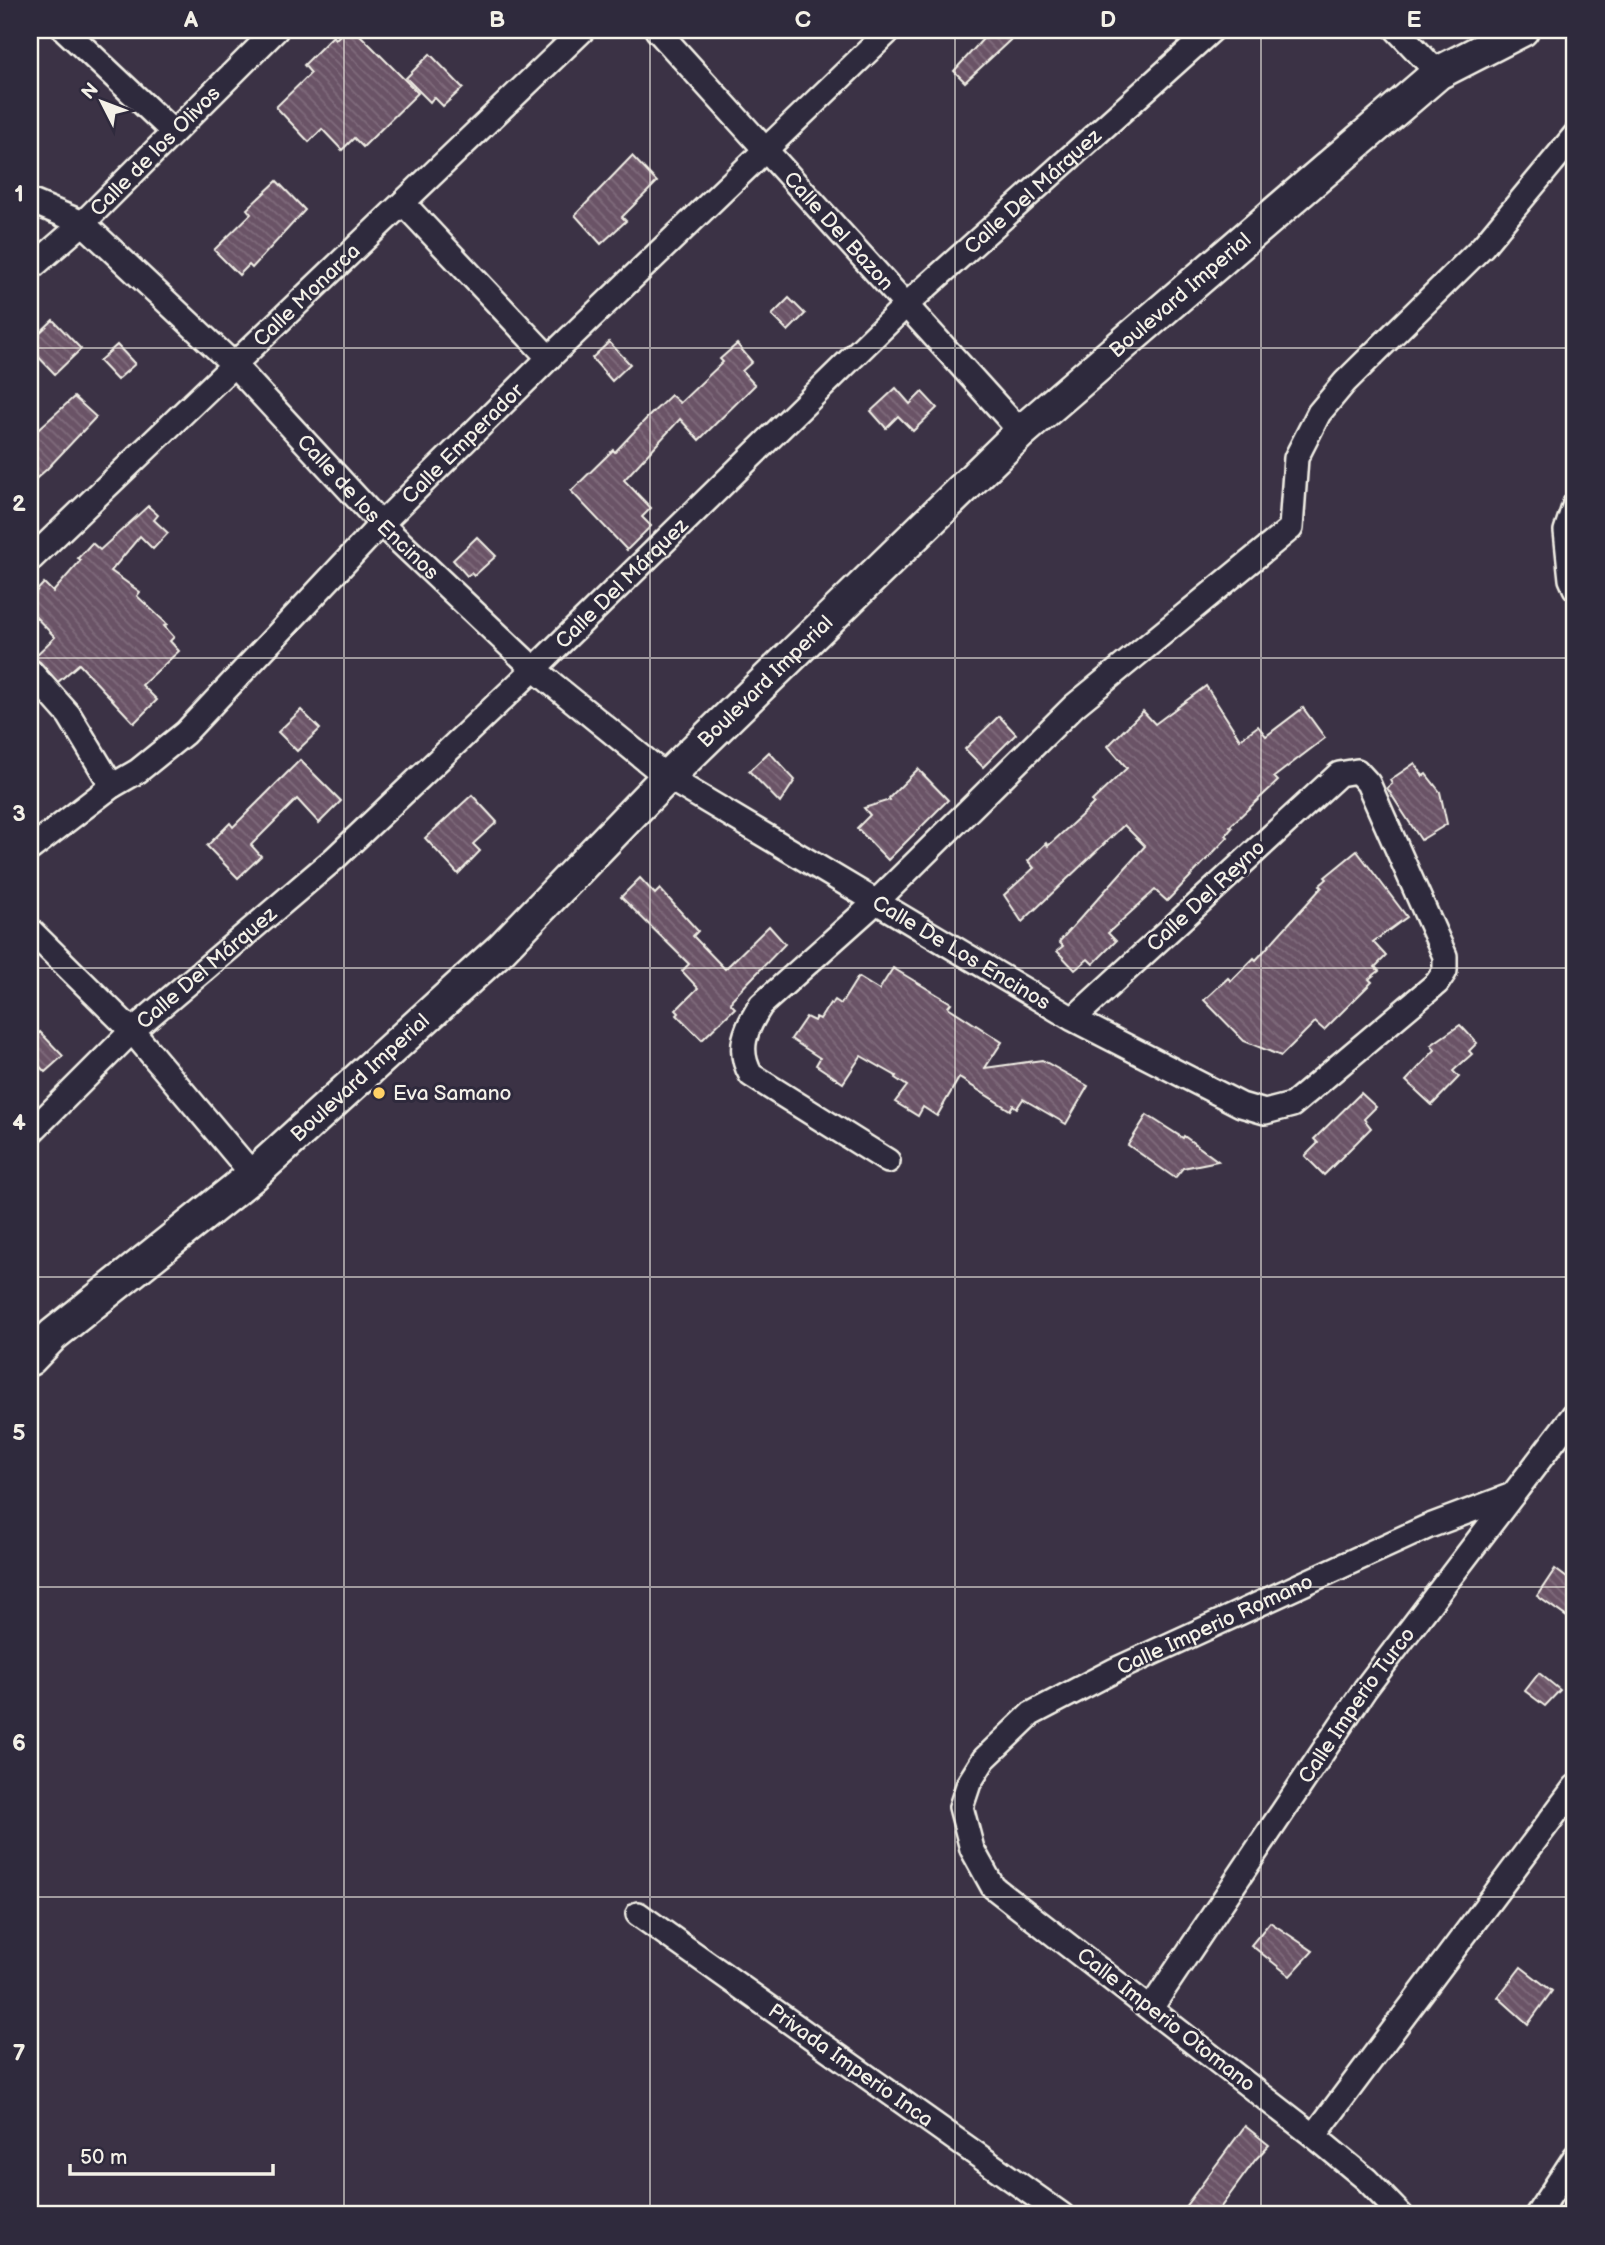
<svg xmlns="http://www.w3.org/2000/svg" width="1605" height="2245" viewBox="0 0 1605 2245" font-family="'Balsamiq Sans',sans-serif">
  <style>
    .building { fill: url(#building-back-hatch); stroke: #f4f1e8; stroke-width: 2 }
    .lines { fill: none; stroke-linecap: round; stroke-linejoin: round }
    .street-casing { stroke: #f4f1e8; stroke-width: 28 }
    .secondary-casing { stroke: #f4f1e8; stroke-width: 37 }
    .street { stroke: #2f2a3d; stroke-width: 23 }
    .secondary { stroke: #2f2a3d; stroke-width: 32 }
    .grid { fill: none; stroke: #f4f1e8; stroke-width: 2; stroke-opacity: 0.55 }
    .poi-dot { fill: #ffd166; stroke: #2f2a3d; stroke-width: 2.5 }
    .labels { text-anchor: middle; dominant-baseline: central; stroke-width: 6; stroke-linejoin: round; paint-order: stroke }
    .street-label { font-size: 21px; fill: #f4f1e8; stroke: #2f2a3d }
    .poi-label { font-size: 21px; fill: #f4f1e8; stroke: #2f2a3d; text-anchor: start }
    .neatline { fill: none; stroke: #f4f1e8; stroke-width: 2.5 }
    .grid-label { font-size: 23px; text-anchor: middle; font-weight: bold; fill: #f4f1e8 }
  </style>
  <defs>
    <pattern id="building-back-hatch" width="6" height="6" patternUnits="userSpaceOnUse" patternTransform="scale(1.75)"><rect width="6" height="6" fill="#6a5366"/><path d="M-1 5l2 2M0 0l6 6M5-1l2 2" fill="none" stroke="#806c7c"/></pattern>
  </defs>
  <rect width="100%" height="100%" fill="#3b3245"/>
  <filter id="ink" filterUnits="userSpaceOnUse"><feTurbulence type="fractalNoise" baseFrequency=".0143" numOctaves="2"/><feDisplacementMap in="SourceGraphic" scale="14" xChannelSelector="R" yChannelSelector="G"/><feConvolveMatrix kernelMatrix="1 2 1 2 8 2 1 2 1" color-interpolation-filters="sRGB"/></filter>
  <g filter="url(#ink)">
    <!-- building -->
    <g class="building">
      <path d="M345,30H355L418,93L363,147L354,138L342,150L322,129L309,142L276,107L311,73L304,65L333,36L336,39Z"/>
      <path d="M991,30H1021L965,82L954,71Z"/>
      <path d="M430,54L463,88L443,106L434,97L430,102L406,78Z"/>
      <path d="M632,156L657,182L622,217L626,221L601,244L575,215Z"/>
      <path d="M277,181L305,210L252,268L249,265L239,275L214,250L251,214L247,209Z"/>
      <path d="M789,298L805,314L788,331L772,315Z"/>
      <path d="M53,320L81,349L55,374L30,348V342Z"/>
      <path d="M609,342L630,364L612,381L592,358Z"/>
      <path d="M737,344L752,362L742,371L755,385L699,440L680,419L624,480L651,508L642,517L651,526L627,550L571,491L613,450L615,452L646,419L671,395L680,403L723,362L720,359Z"/>
      <path d="M117,345L135,364L117,380L99,361Z"/>
      <path d="M896,388L910,404L922,392L937,408L913,431L898,416L886,428L871,411Z"/>
      <path d="M74,397L96,417L47,469L30,484V437Z"/>
      <path d="M148,506L158,515L154,520L168,533L153,549L140,536L111,571L140,592L137,596L167,624L164,626L174,637L170,641L179,651L142,685L157,700L134,723L79,664L58,682L40,662L33,658L55,637L30,611V598L44,583L53,592L81,560L78,558L92,543L100,550Z"/>
      <path d="M477,537L496,556L474,576L471,573L467,576L453,560Z"/>
      <path d="M1206,686L1240,739L1258,726L1266,736L1303,708L1325,738L1274,777L1278,781L1230,826L1232,828L1226,835L1228,837L1167,901L1155,890L1108,933L1116,941L1093,964L1088,959L1075,970L1057,951L1063,946L1059,942L1145,846L1124,825L1022,922L1004,895L1034,868L1028,861L1046,843L1048,846L1084,813L1094,803L1092,801L1127,768L1108,746L1143,711L1155,724Z"/>
      <path d="M301,710L320,729L297,751L278,732Z"/>
      <path d="M999,716L1016,734L983,767L965,749Z"/>
      <path d="M769,752L795,780L780,803L749,771Z"/>
      <path d="M300,760L341,801L319,823L297,799L251,845L261,856L238,878L207,846L230,823L233,827Z"/>
      <path d="M1415,763L1423,776L1426,774L1440,792L1447,824L1421,840L1387,788L1392,784L1390,780Z"/>
      <path d="M918,769L948,800L888,860L857,828L870,815L864,808L890,800L889,798Z"/>
      <path d="M472,795L497,822L473,844L480,851L458,874L425,838Z"/>
      <path d="M1357,851L1407,917L1373,942L1386,956L1375,967L1379,971L1369,979L1372,982L1324,1030L1315,1022L1281,1056L1244,1041L1204,1000L1228,978L1231,981L1254,958L1256,960L1322,887L1320,885L1327,879L1325,877Z"/>
      <path d="M640,878L655,894L660,889L698,931L693,936L725,969L769,926L785,944L732,999L731,1004L735,1008L702,1040L677,1015L679,1013L676,1010L698,988L682,971L689,964L621,897Z"/>
      <path d="M893,968L951,1003L948,1007L1002,1042L985,1068L1042,1060L1088,1086L1066,1124L1023,1099L1017,1108L1013,1105L1010,1110L959,1078L937,1116L923,1107L918,1116L895,1102L907,1086L895,1078L896,1076L861,1056L843,1083L816,1065L820,1058L791,1039L806,1017L814,1021L816,1017L820,1019L830,1003L832,1004L835,1000L841,1004L858,977L879,990Z"/>
      <path d="M1460,1025L1477,1043L1469,1051L1472,1054L1453,1071L1459,1077L1432,1105L1406,1081L1435,1050L1431,1045Z"/>
      <path d="M40,1032L63,1056L45,1072L30,1056V1042Z"/>
      <path d="M1361,1093L1376,1107L1364,1119L1371,1128L1324,1175L1305,1156L1318,1143L1314,1139Z"/>
      <path d="M1147,1115L1183,1138L1184,1136L1218,1161L1183,1168L1175,1178L1128,1145Z"/>
      <path d="M1555,1569L1575,1584V1606L1567,1617L1537,1596Z"/>
      <path d="M1539,1673L1560,1690L1545,1706L1525,1691Z"/>
      <path d="M1270,1922L1313,1951L1290,1976L1251,1945Z"/>
      <path d="M1521,1967L1552,1991L1528,2024L1498,1997Z"/>
      <path d="M1245,2126L1269,2145L1256,2159L1215,2215H1179Z"/>
    </g>
    <g class="lines">
      <!-- street casing -->
      <g class="street-casing">
        <g id="street">
          <path d="M65,30L172,131"/>
          <path id="s1" d="M657,30L1021,432"/>
          <path d="M1397,30L1438,73"/>
          <path id="s2" d="M30,201L83,223L234,365L381,524L534,669L667,777L1073,1019L1241,1105L1265,1112L1292,1105L1437,983L1445,971V956L1368,783L1357,771L1339,774L1073,1019"/>
          <path d="M403,203L549,358"/>
          <path id="s3" d="M30,269L83,223L276,30"/>
          <path d="M1575,504L1566,531L1571,579L1575,588"/>
          <path id="s4" d="M30,560L583,30"/>
          <path d="M30,671L69,715L112,786"/>
          <path id="s5" d="M30,849L112,786L138,771L185,733L381,524L549,358L890,30"/>
          <path d="M30,930L132,1031L253,1175"/>
          <path id="s6" d="M30,1133L132,1031L334,859L534,669L905,306L1212,30"/>
          <path d="M888,1161L751,1075C736,1049 746,1028 761,1005L877,901L1074,706L1291,528L1296,458L1319,413L1345,382L1483,246L1575,135"/>
          <path id="s7" d="M638,1914L1062,2215"/>
          <path id="s8" d="M1151,2008L1365,1689L1575,1413"/>
          <path d="M1314,2136L1575,1787"/>
          <path id="s9" d="M1401,2215L1366,2179L1314,2136L993,1887L972,1849L961,1807L969,1783L984,1759L1031,1714L1115,1670L1427,1527L1512,1495"/>
          <path d="M1537,2215L1575,2157"/>
        </g>
      </g>
      <!-- secondary casing -->
      <g class="secondary-casing">
        <g id="secondary">
          <path id="s10" d="M30,1359L53,1335L253,1175L501,949L667,777L1021,432L1438,73L1522,30"/>
        </g>
      </g>
      <!-- street -->
      <use href="#street" class="street"/>
      <!-- secondary -->
      <use href="#secondary" class="secondary"/>
    </g>
  </g>
  <!-- grid -->
  <path class="grid" d="M344,30V2215M650,30V2215M955,30V2215M1261,30V2215M30,348H1575M30,658H1575M30,968H1575M30,1277H1575M30,1587H1575M30,1897H1575"/>
  <!-- markers -->
  <circle class="poi-dot" cx="379" cy="1093" r="7"/>
  <g class="labels">
    <!-- street labels -->
    <g class="street-label">
      <text stroke="none"><textPath href="#s3" startOffset="172">Calle de los Olivos</textPath></text>
      <text stroke="none"><textPath href="#s6" startOffset="1376">Calle Del Márquez</textPath></text>
      <text stroke="none"><textPath href="#s1" startOffset="271">Calle Del Bazon</textPath></text>
      <text stroke="none"><textPath href="#s10" startOffset="1568">Boulevard Imperial</textPath></text>
      <text stroke="none"><textPath href="#s4" startOffset="383">Calle Monarca</textPath></text>
      <text stroke="none"><textPath href="#s5" startOffset="595">Calle Emperador</textPath></text>
      <text stroke="none"><textPath href="#s2" startOffset="460">Calle de los Encinos</textPath></text>
      <text stroke="none"><textPath href="#s6" startOffset="808">Calle Del Márquez</textPath></text>
      <text stroke="none"><textPath href="#s10" startOffset="1001">Boulevard Imperial</textPath></text>
      <text transform="translate(1206 896) rotate(-43)">Calle Del Reyno</text>
      <text stroke="none"><textPath href="#s2" startOffset="1206">Calle De Los Encinos</textPath></text>
      <text stroke="none"><textPath href="#s6" startOffset="242">Calle Del Márquez</textPath></text>
      <text stroke="none"><textPath href="#s10" startOffset="434">Boulevard Imperial</textPath></text>
      <text stroke="none"><textPath href="#s9" startOffset="934">Calle Imperio Romano</textPath></text>
      <text stroke="none"><textPath href="#s8" startOffset="366">Calle Imperio Turco</textPath></text>
      <text transform="translate(1166 2020) rotate(38)">Calle Imperio Otomano</text>
      <text stroke="none"><textPath href="#s7" startOffset="261">Privada Imperio Inca</textPath></text>
    </g>
    <!-- poi labels -->
    <g class="poi-label">
      <text x="393" y="1093">Eva Samano</text>
    </g>
  </g>
  <!-- margin -->
  <rect width="1605" height="2245" fill="none" stroke="#2f2a3d" stroke-width="77"/>
  <!-- north arrow -->
  <g transform="translate(102 102) rotate(312)" stroke="#2f2a3d" stroke-width="5" paint-order="stroke">
  <path d="M0-5L12 26L0 18L-12 26Z" fill="#f4f1e8"/>
  <text y="-10" font-size="19" font-weight="bold" text-anchor="middle" fill="#f4f1e8">N</text>
  </g>
  <!-- scale -->
  <path d="M70 2164v10h203v-10" fill="none" stroke="#f4f1e8" stroke-width="3.5"/>
  <text x="80" y="2164" font-size="21" fill="#f4f1e8" stroke="#2f2a3d" stroke-width="5" paint-order="stroke">50 m</text>
  <rect x="38" y="38" width="1528" height="2168" class="neatline"/>
  <g class="grid-label">
    <text x="191" y="27">A</text>
    <text x="497" y="27">B</text>
    <text x="803" y="27">C</text>
    <text x="1108" y="27">D</text>
    <text x="1414" y="27">E</text>
    <text x="19" y="201">1</text>
    <text x="19" y="511">2</text>
    <text x="19" y="821">3</text>
    <text x="19" y="1130">4</text>
    <text x="19" y="1440">5</text>
    <text x="19" y="1750">6</text>
    <text x="19" y="2060">7</text>
  </g>
</svg>
